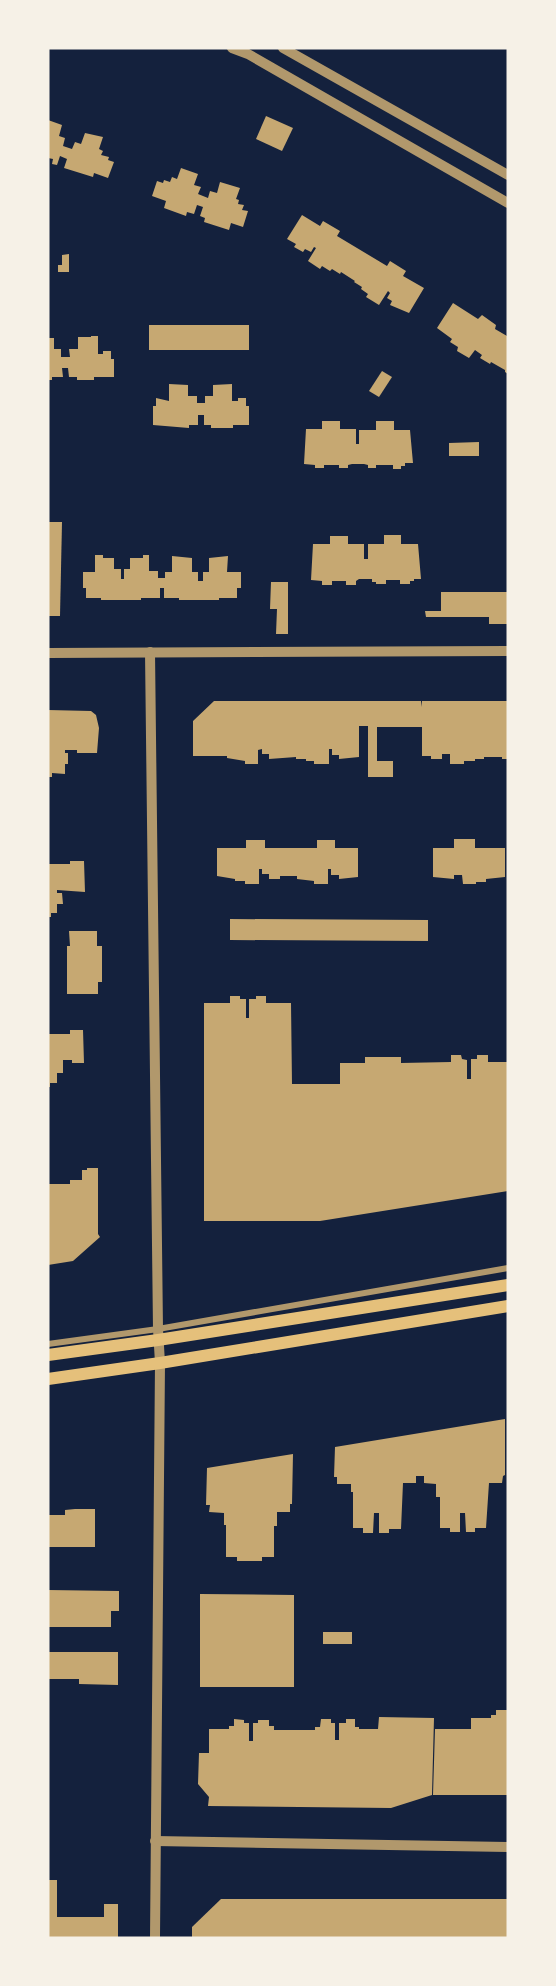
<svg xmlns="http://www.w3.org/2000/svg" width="556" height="1986" viewBox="0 0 556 1986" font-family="'Crimson Pro',serif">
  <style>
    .building { fill: #c6a872 }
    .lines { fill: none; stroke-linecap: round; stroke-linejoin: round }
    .minor { stroke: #b1986c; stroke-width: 6 }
    .tertiary { stroke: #b1986c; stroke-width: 10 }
    .secondary { stroke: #e5c07b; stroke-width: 12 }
  </style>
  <rect width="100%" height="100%" fill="#14213d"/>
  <!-- building -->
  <g class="building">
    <path d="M266,116L293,128L282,151L256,139Z"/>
    <path d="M48,120L62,125L59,136L65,138L63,146L72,149L75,142L81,144L85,133L103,137L99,149L103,151L101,155L109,157L108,160L114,162L108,178L94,173L93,177L64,168L67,159L60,156L57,165L52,164L53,159L48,158Z"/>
    <path d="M181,168L198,174L194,185L201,187L198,194L208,198L210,191L217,193L220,182L240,188L236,199L239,200L238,204L244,205L242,210L248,211L243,227L231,223L229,230L204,222L205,218L200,216L203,207L197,205L194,214L187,212L186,216L164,208L166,201L152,196L157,181L163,183L164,180L170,182L172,177L177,179Z"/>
    <path d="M302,215L320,226L323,221L340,231L337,236L387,266L390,261L406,271L403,276L424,288L409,313L390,305L392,301L387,298L390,293L388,291L379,305L366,297L368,294L361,289L362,287L354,282L355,281L341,272L340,274L332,269L330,271L322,266L320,269L308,261L316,248L314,247L311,252L305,249L303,252L294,247L296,244L287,239Z"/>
    <path d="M69,254V272H58V265H62V255Z"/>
    <path d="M453,303L478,319L482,315L496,325L495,329L507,336L508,374L505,372V370L491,362L490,364L480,358L482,355L475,350L469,358L457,351L458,347L450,342L452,339L437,328Z"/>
    <rect x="149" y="325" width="100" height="25"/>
    <path d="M91,336H98V354H103V351H111V359H114V377H94V380H77V377H69L68,368H62L63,377H52V380H48V338H54V349H61V357H70L69,349H78V337H91Z"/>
    <path d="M382,371L392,377L379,397L369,391Z"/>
    <path d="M169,384L188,385V396H197V403H205V396H213V385L232,384V401H238V398H246V406H249V425H233V428H211V425H204V415H198V425H189V428L153,425V406H156V398L169,401Z"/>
    <path d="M322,421H340V429H356V444H359V430H376V421H394V430H410L413,463H405V466H401V469H393V465H376V468H368V465L364,464H352L348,465V468H339V465H324V468H315V465L304,464L306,429H322Z"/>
    <path d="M479,442V456H449V443Z"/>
    <path d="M48,522H62L60,616H48Z"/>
    <path d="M384,535H401V544H418L421,579H414V581H410V584H400V580H386V584H376V582H372V579H359L356,581V585H346V581H332V585H322V581L311,580L313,544H330V536H348V544H364V559H368V544H384Z"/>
    <path d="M95,555H103V558H114V569H121V579H124V569H130V558H143V555H149V571H158V578H165V572H172V556L192,558V572H198V581H203V572H209V558L228,556L227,572H241V588H237V598H219V600H179V598H164V588H160V598H141V600H101V598H86V588H83V572H95Z"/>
    <path d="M271,582H288V634H276L277,609H270Z"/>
    <path d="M441,592H508V624H489V617H426L425,611H441Z"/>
    <path d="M214,701H421L422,707V701H508V759H502V757H484V759H475V761H464V764H450V754H442V759H431V756H422V727H377V761H393V777H368V726H359V757L339,759V755H332V749H329V764H314V761H306V759H296V757L269,759V754H262V749L258,750V764H245V761L227,758V756H193V721Z"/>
    <path d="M48,710L91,711L96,715L99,728L97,753H77V750H65V753H68V764H65V774L52,773V777H48Z"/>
    <path d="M454,839H475V848H505V877L486,879V882H476V884H463L462,875H454V879L433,877V848H454Z"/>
    <path d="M246,840H265V848H317V840H335V848H358V877L339,879V875H331V869H328V884H314V881L297,879V876H280V879H269V874H262V869H259V884H245V881H235V879L217,876V848H246Z"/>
    <path d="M70,861H84L85,892L57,890V893H62L63,904H57V913H51V917H48V864H70Z"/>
    <path d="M230,919L428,920V941L230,940Z"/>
    <path d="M69,931H97V946H102V982H98V994H67V946H70Z"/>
    <path d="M230,996H240V999H246V1018H249V999H256V996H266V1003H291L292,1084H340V1063H365V1057H401V1063L451,1062V1055H461L462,1059L467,1060V1079H471V1059H477V1055H488V1062H508V1191L320,1221H204V1003H230Z"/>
    <path d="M70,1030H83L84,1063H72V1060H63V1073H57V1083H50V1087H48V1034H70Z"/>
    <path d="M87,1168H98V1234L100,1237L73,1261L48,1265V1184H70V1180H82V1170H87Z"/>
    <path d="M505,1419V1475L503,1476L502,1483H489L486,1528H475V1532H466L465,1513H460V1532H450V1528H440V1497H436V1484L424,1483V1476H416V1483H403L401,1529H389V1533H379V1513H374L373,1533H363V1528H353V1492H351V1484H337V1477H334L335,1447Z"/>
    <path d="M293,1454L292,1504H290V1512H277V1526H274V1557H262V1561H237V1557H226V1525H224V1513L209,1512L210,1505H206L207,1468Z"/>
    <path d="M75,1509H95V1547H48V1515H65V1510Z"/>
    <path d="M48,1590L119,1591V1611H111V1627H48Z"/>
    <path d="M200,1594L294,1595V1687H200Z"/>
    <rect x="323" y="1632" width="29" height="12"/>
    <path d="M48,1652H118V1685L79,1684V1679H48Z"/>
    <path d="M496,1710H508V1795H433L435,1729H471V1718H491V1715H496Z"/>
    <path d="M379,1717L434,1718L432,1795L391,1808L208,1806L209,1797L198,1784L199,1753H209V1729H229V1726H234V1719L244,1720V1723H249V1741H253V1723H258V1720H269V1726H274V1730H315V1727H320L321,1719H331V1723H335V1740H339V1723H346V1719H355V1727H359V1729H378Z"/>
    <path d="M48,1880H57V1917H104V1904H118V1938H48Z"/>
    <path d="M221,1899H508V1938H192V1927Z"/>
  </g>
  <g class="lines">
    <!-- minor -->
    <path class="minor" d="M48,1344L158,1329L508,1268"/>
    <!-- tertiary -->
    <g class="tertiary">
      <path d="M232,48L248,54L508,203"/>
      <path d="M283,48L508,175"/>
      <path d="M150,652L158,1329L160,1363L155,1938"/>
      <path d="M48,653L508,651"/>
      <path d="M155,1841L508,1847"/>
    </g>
    <!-- secondary -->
    <g class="secondary">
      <path d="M48,1355L158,1340L508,1285"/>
      <path d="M48,1379L160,1363L508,1306"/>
    </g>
  </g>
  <!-- border -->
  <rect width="556" height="1986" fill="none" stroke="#f6f1e7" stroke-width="99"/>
</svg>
